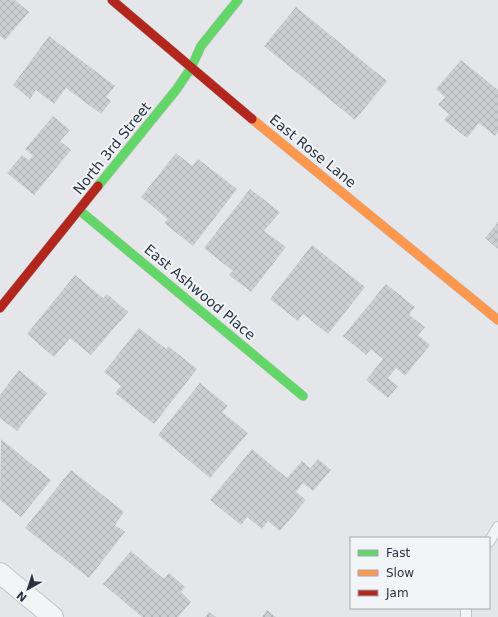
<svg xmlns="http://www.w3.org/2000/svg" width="498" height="617" viewBox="0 0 498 617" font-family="'DejaVu Sans',sans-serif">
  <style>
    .building { fill: url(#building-cross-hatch) }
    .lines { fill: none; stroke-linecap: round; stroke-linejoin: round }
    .lane-casing { stroke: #c2c4c7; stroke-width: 12 }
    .street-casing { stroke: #c2c4c7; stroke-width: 22 }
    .fast-casing { stroke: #c2c4c7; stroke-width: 10 }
    .slow-casing { stroke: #c2c4c7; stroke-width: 10 }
    .jam-casing { stroke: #c2c4c7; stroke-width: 10 }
    .lane { stroke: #f3f4f6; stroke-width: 10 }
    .street { stroke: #f3f4f6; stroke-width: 20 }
    .fast { stroke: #63d668; stroke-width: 9 }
    .slow { stroke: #ff974d; stroke-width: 9 }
    .jam { stroke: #b3261e; stroke-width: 9 }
    .labels { text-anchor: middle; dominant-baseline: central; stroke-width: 4; stroke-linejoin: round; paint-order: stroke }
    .street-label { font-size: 14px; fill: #2a3343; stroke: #f2f5f8 }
  </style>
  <defs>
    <pattern id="building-cross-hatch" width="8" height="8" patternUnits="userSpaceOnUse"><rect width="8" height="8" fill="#cdced1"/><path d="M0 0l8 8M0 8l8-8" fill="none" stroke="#b0b1b5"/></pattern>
  </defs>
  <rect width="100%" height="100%" fill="#e4e6e9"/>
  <!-- building -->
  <g class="building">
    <path d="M0,0H15L29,12L5,40L0,36Z"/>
    <path d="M296,7L387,81L355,120L264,46Z"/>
    <path d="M49,36L115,86L106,97L111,101L101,114L66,88L54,104L36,90L30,99L13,85Z"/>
    <path d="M461,60L498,90V132L495,136L479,123L467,138L444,120L449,114L438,105L445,97L436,89Z"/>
    <path d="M53,116L70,130L60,141L71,150L34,195L7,173L22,155L29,160L33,156L25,149Z"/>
    <path d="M176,153L192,166L198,159L237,189L193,246L164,223L168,219L141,197Z"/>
    <path d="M250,189L280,212L264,231L286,247L251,292L229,275L233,271L204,248Z"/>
    <path d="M498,222V249L485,238Z"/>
    <path d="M312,245L365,287L328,334L303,314L298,321L270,299Z"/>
    <path d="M75,275L103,298L107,294L128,312L91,355L70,338L54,357L27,334Z"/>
    <path d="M386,284L415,307L409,315L425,327L418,335L430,345L405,376L396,368L388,378L398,386L388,398L366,380L383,359L371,349L366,355L343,336Z"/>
    <path d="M139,328L166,349L168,346L197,369L154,424L115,393L121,386L104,372Z"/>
    <path d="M19,370L47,393L17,431L0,418V395Z"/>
    <path d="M200,383L228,406L222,412L248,433L210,478L158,435Z"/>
    <path d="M1,439L51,480L21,517L0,500Z"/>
    <path d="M252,449L287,478L302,461L310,468L318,459L331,470L313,491L303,483L296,492L306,500L280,531L268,521L262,529L247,517L241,525L210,500Z"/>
    <path d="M71,470L124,512L115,525L125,532L89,578L25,528Z"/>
    <path d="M131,551L164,579L169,573L185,587L181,592L191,602L178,617H142L103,584Z"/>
    <path d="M267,610L276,617H262Z"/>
    <path d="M209,612L216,617H205Z"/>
  </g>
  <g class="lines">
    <!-- lane casing -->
    <g class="lane-casing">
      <g id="lane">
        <path d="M489,542L498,527"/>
        <path d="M466,617V608"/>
      </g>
    </g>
    <!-- street casing -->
    <g class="street-casing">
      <path id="street" d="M0,573L53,617"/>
    </g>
    <!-- fast casing -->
    <g class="fast-casing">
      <g id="fast">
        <path d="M98,186L176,90L191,68L201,46L238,0"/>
        <path d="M79,210L303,396"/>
      </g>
    </g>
    <!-- slow casing -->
    <g class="slow-casing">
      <path id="slow" d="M252,119L498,320"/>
    </g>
    <!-- jam casing -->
    <g class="jam-casing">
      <g id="jam">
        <path d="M112,0L252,119"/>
        <path d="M0,308L98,186"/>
      </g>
    </g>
    <!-- lane -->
    <use href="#lane" class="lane"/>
    <!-- street -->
    <use href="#street" class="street"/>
    <!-- fast -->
    <use href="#fast" class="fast"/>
    <!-- slow -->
    <use href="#slow" class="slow"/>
    <!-- jam -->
    <use href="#jam" class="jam"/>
  </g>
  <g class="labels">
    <!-- street labels -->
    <g class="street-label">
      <text transform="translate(112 148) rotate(-51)">North 3rd Street</text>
      <text transform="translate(313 151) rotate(39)">East Rose Lane</text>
      <text transform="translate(200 292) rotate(40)">East Ashwood Place</text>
    </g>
  </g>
  <!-- legend -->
  <rect x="350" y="537" width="140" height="72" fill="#f2f5f8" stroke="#a2a7b0"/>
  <rect x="358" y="550" width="20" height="6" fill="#63d668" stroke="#a2a7b0"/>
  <text x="386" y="557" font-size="12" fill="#2a3343">Fast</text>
  <rect x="358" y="570" width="20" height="6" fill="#ff974d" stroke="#a2a7b0"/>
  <text x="386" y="577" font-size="12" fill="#2a3343">Slow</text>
  <rect x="358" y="590" width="20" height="6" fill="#b3261e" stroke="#a2a7b0"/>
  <text x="386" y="597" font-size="12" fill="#2a3343">Jam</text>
  <!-- north arrow -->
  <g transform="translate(28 589) rotate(219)" stroke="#f2f5f8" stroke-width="3" paint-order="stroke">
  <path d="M0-3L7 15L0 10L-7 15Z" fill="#2a3343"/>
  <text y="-6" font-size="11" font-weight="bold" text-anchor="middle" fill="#2a3343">N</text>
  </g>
</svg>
